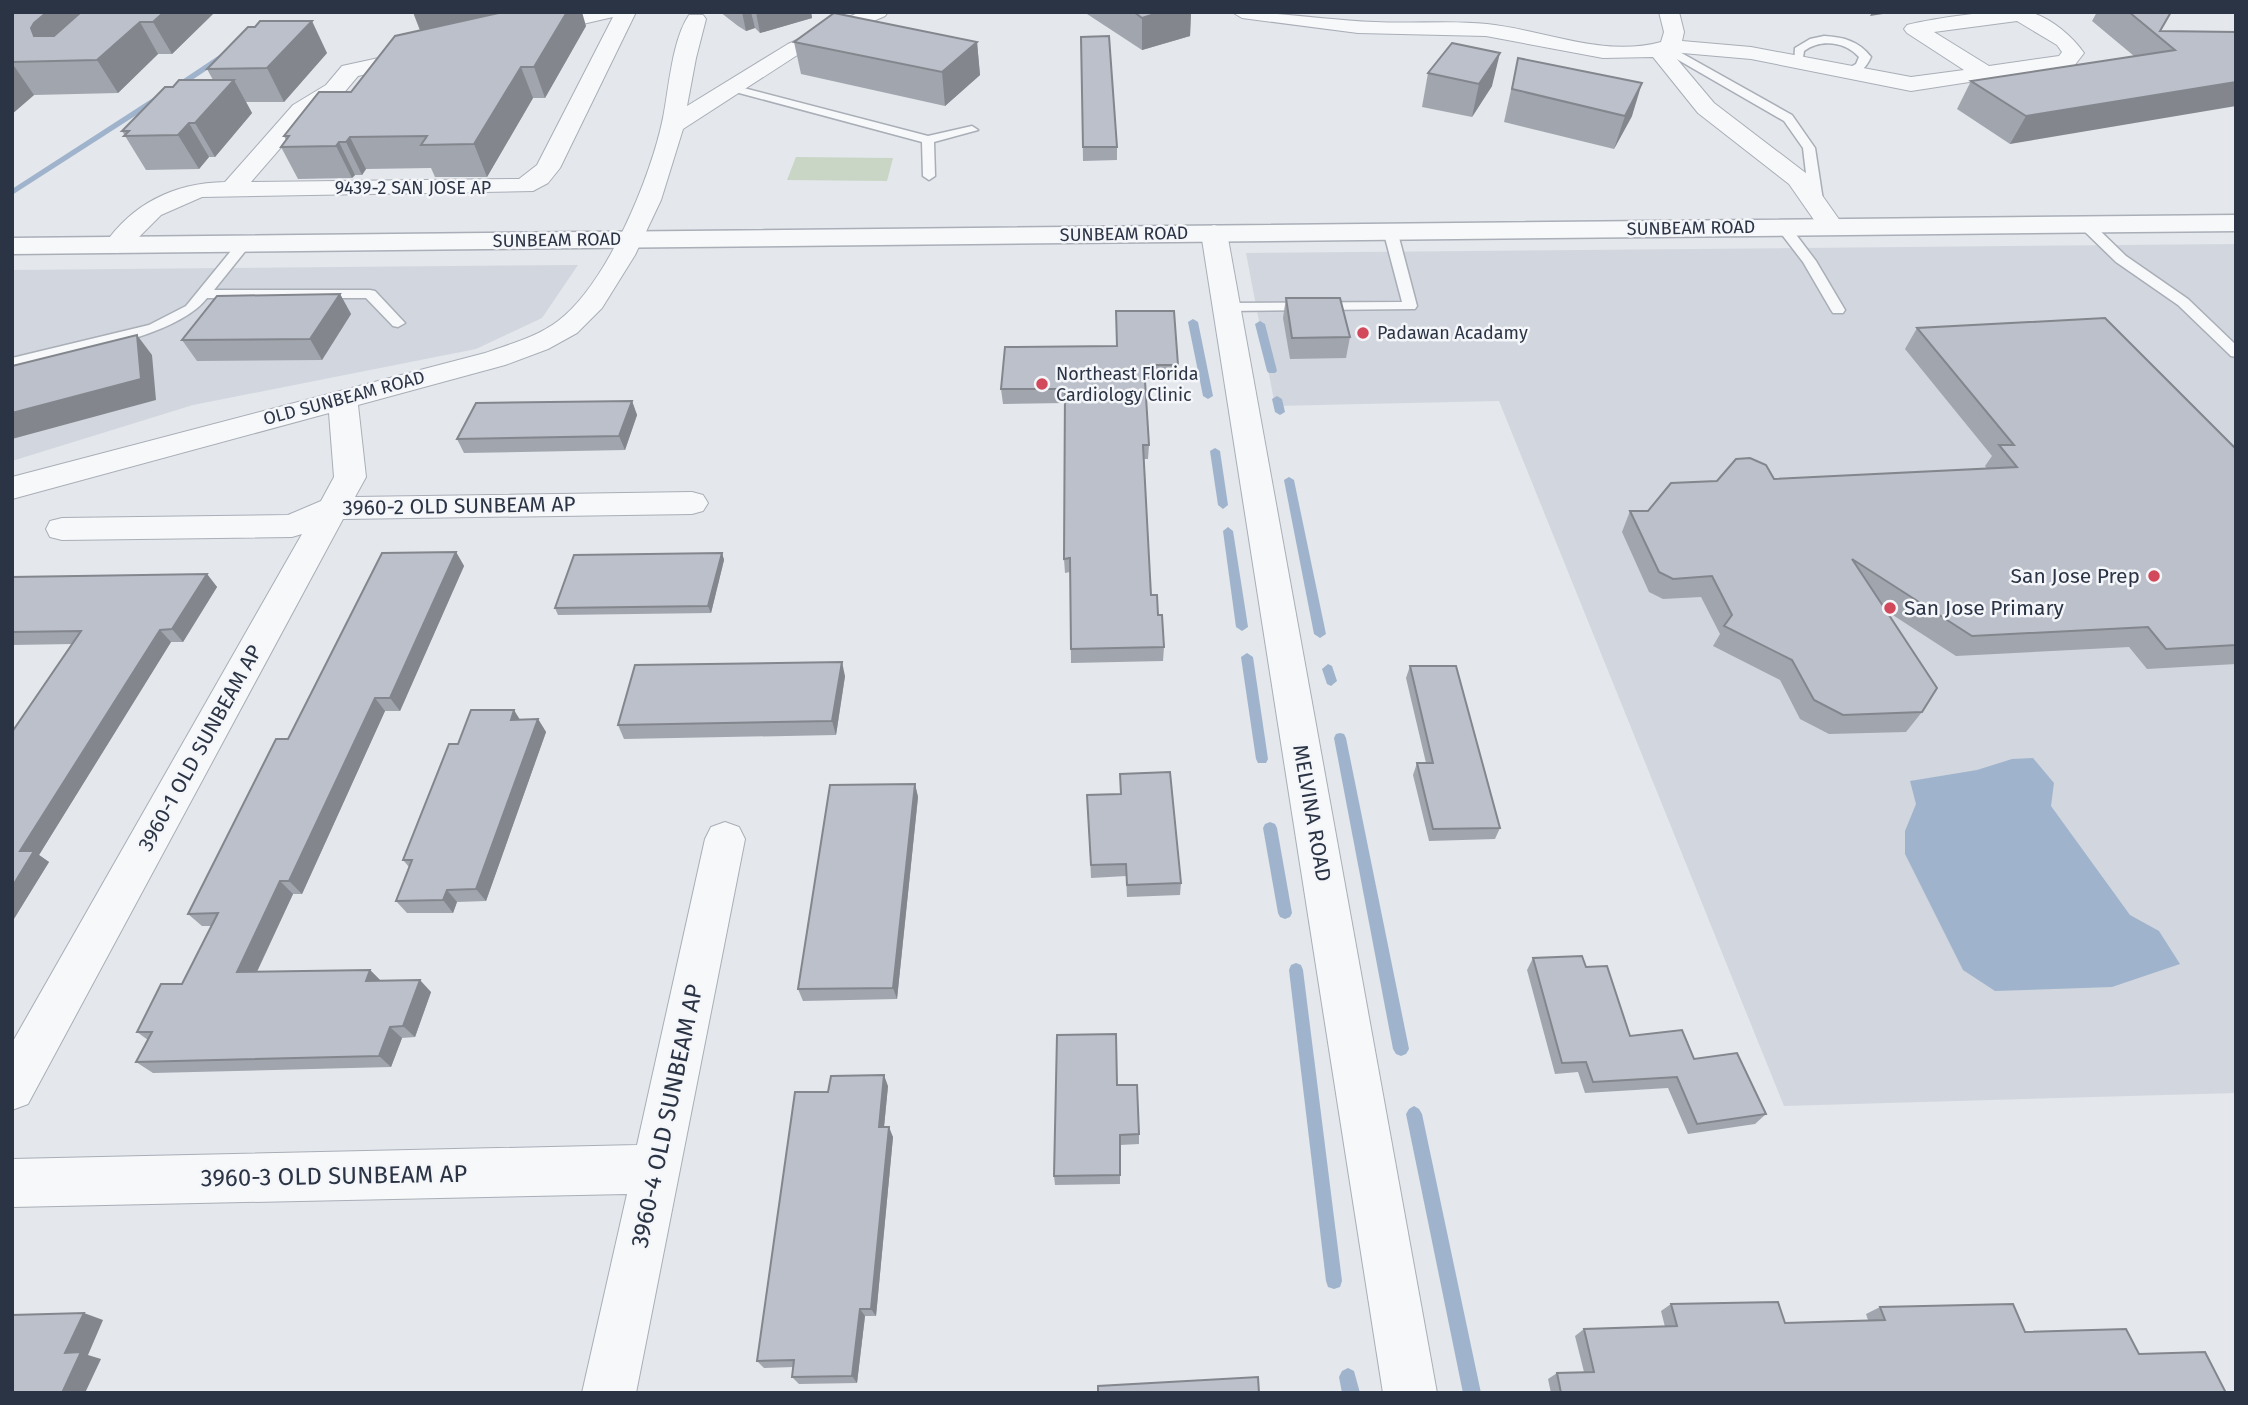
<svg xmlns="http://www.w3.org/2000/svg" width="2248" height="1405" viewBox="0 0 2248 1405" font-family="'Fira Sans',sans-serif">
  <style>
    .built { fill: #d2d6de }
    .green { fill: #c9d6c5 }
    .water { fill: #9fb4cc }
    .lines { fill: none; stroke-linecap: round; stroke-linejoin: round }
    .stream { fill: #9fb4cc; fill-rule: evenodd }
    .service-casing { stroke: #a9aeb7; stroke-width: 3 }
    .minor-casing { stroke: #a9aeb7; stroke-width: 2 }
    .tertiary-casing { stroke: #a9aeb7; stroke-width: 3 }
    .service { fill: #f7f8fa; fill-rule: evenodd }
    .minor { fill: #f7f8fa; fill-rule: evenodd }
    .tertiary { fill: #f7f8fa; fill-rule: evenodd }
    .wall { fill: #a1a5ae }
    .shaded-wall { fill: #83868d }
    .building { fill: #bbc0ca; stroke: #83868d; stroke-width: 2 }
    .poi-dot { fill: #d1495b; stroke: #f4f6f9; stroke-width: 2.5 }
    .labels { text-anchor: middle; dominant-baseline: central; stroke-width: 5; stroke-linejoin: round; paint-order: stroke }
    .far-street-label { font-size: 18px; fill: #2b3445; stroke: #f4f6f9 }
    .far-poi-label { font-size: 18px; fill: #2b3445; stroke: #f4f6f9; text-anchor: start }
    .street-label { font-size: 21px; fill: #2b3445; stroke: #f4f6f9 }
    .poi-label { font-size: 21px; fill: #2b3445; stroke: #f4f6f9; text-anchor: end }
    .near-street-label { font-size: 24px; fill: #2b3445; stroke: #f4f6f9 }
  </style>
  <rect width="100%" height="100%" fill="#e4e7ec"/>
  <!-- built -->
  <g class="built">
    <path d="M2236,244V1093L1784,1106L1499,401L1275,406L1246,253Z"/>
    <path d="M578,265L542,318L476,349L193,405L12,461V270Z"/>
  </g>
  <!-- green -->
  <path class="green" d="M796,157L893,158L887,181L787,180Z"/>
  <!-- water -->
  <path class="water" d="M2033,758L2054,783L2051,806L2130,915L2159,931L2180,964L2112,987L1995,991L1963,970L1905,854V831L1916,804L1910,781L1977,770L2012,759Z"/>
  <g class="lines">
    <!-- stream -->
    <g class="stream">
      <path d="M224,52L231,54L177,90L170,88Z"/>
      <path d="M156,96L163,98L12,195V189Z"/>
      <path d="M1193,319L1198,322L1213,396L1208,399L1203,396L1188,322Z"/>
      <path d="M1260,321L1265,324L1277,371L1275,373H1269L1267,371L1255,324Z"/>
      <path d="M1277,396L1282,399L1285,412L1280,415L1275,412L1272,399Z"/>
      <path d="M1215,448L1220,451L1228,505L1223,509L1218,505L1210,451Z"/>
      <path d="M1289,477L1294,480L1326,634L1320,638L1314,634L1284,480Z"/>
      <path d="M1228,527L1233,531L1248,627L1242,631L1236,627L1223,531Z"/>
      <path d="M1247,653L1253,657L1268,759L1266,763H1258L1256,759L1241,657Z"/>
      <path d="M1328,664L1332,666L1337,681L1331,686L1327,684L1322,669Z"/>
      <path d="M1340,733L1344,734L1346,738L1409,1049L1406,1054L1401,1056L1396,1054L1393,1049L1334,738L1336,734Z"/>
      <path d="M1270,822L1275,824L1277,828L1292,913L1290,917L1285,919L1280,917L1278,913L1263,828L1265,824Z"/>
      <path d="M1296,963L1301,965L1303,970L1342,1281L1340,1287L1334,1289L1328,1287L1326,1281L1289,970L1291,965Z"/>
      <path d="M1414,1106L1419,1109L1422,1114L1481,1393H1463L1406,1114L1409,1109Z"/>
      <path d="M1348,1368L1354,1371L1360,1393H1342L1339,1377L1342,1371Z"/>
    </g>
    <!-- service casing -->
    <g class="service-casing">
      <g id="service">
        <path d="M1824,36C1843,37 1859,41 1871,57C1866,68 1858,77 1845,74V70L1856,64L1859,57C1846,42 1821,38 1804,51L1802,64H1794L1795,48L1810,39Z"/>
        <path d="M1661,46H1669L1792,115L1815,148L1824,207L1822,210H1812L1810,207L1803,148L1784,121L1661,50Z"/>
        <path d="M732,85L928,136L972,126L978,130L934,142L935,176L929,180L923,176L922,142L728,90L726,88Z"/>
        <path d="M2085,220L2090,221L2126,256L2188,299L2236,345V357L2231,356L2178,305L2116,262L2080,227L2078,224Z"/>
        <path d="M1783,223L1788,224L1816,261L1845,310L1843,313H1833L1831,310L1803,262L1776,227Z"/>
        <path d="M1390,226L1397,230L1417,306L1415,309L1226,311L1219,307L1226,303L1402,302L1383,230Z"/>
        <path d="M244,240L251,244L214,290H370L375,291L405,323L398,327L393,326L366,298H207C175,339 64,355 12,367V358L149,325L186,306L239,241Z"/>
      </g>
    </g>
    <!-- minor casing -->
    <g class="minor-casing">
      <g id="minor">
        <path d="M581,12H636L560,168L548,183L533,191L202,197L161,215L126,250L117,253L108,250L104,245C133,203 175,183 225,182L293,105L326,85L342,66L420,49L428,50L431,55L428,60L358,76L342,95L309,115L251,182L519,179L537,165L613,17L535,35L528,33L525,29L528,25Z"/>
        <path d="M860,12H888L885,16L802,52L683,129L661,200L635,255L602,308L577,333L548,349L505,365L358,405L366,477L355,497L692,492L703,495L708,503L703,511L692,514L343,519L28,1104L12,1110V1043L302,534L292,537L62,540L50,537L46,529L50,521L62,518L288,515L321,501L334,477L329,413L12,499V477L485,353C510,344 537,337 558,321C607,284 651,177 663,118C669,88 672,40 689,15H703L706,19L696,58L687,106L788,44Z"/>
        <path d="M1232,12C1280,12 1327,20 1375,22C1413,24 1450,20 1487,24C1544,30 1604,58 1661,42L1664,32L1659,12H1679L1684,32L1682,41L1751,47L1911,77L1964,70L1907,33L1904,29L1907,25C1929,19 2013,6 2033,13C2053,20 2072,36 2084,53L2074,66L2066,67L1911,91L1751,59L1671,52L1714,103L1807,174L1843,225L1839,230L1830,233L1821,230L1789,184L1698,113L1653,57L1603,58L1486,36L1358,33L1242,18ZM2017,21L2057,45L2062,52L2059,56L1989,66L1934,32Z"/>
        <path d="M1214,225L1223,228L1227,233L1437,1393H1383L1201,233L1205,228Z"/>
        <path d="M725,822L739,827L745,839L636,1393H582L627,1194L12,1207V1159L637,1145L705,839L711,827Z"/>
      </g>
    </g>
    <!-- tertiary casing -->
    <g class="tertiary-casing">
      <path id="tertiary" d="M2236,215V231L12,254V238Z"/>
    </g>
    <!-- service -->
    <use href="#service" class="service"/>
    <!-- minor -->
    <use href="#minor" class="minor"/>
    <!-- tertiary -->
    <use href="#tertiary" class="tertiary"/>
  </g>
  <!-- wall -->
  <g class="wall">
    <path d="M12,12H215L172,54H158L118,93L34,95L12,114Z"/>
    <path d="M413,12L586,26L545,98H533L487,177H435L431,168L366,169L362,175H355L352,178L298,179L281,147L286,140L284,136L351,92L420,31Z"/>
    <path d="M720,12H811L812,18L760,33L755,28L746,31L738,26Z"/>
    <path d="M1084,12H1191L1190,36L1142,50Z"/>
    <path d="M2097,12H2171L2160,31L2236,32L2010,144L1957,109L1971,81L2134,56L2092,21Z"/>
    <path d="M1081,37L1117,147V160L1083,161Z"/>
    <path d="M794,42H977L980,75L945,106L801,74Z"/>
    <path d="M327,53L284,102H246L252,113L215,157H209L199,169L146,170L122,131L173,87L213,80L207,69Z"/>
    <path d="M1518,58L1632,116L1614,149L1504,122Z"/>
    <path d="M1428,73L1492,86L1472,117L1422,107Z"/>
    <path d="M340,294L351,314L322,360L197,361L182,340Z"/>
    <path d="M1286,298L1350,337L1346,358L1290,359L1283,318Z"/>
    <path d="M1917,328L2236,449V664L2147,669L2129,647L1956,656L1885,610L1922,712L1906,732L1829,734L1800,719L1780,680L1713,646L1720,634L1701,597L1663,599L1649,592L1622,532L1630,511H1648L1774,479L1987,469L1985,466L1992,456L1905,349Z"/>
    <path d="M1005,347L1178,365V379H1145L1149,445L1148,459H1144L1151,595L1158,615L1164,647L1163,661L1071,663L1070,572L1065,573L1064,559L1065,403L1003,404L1001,389Z"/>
    <path d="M632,401L637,415L625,450L464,453L457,439Z"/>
    <path d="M456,552L464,566L400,711H385L302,894H293L257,972L370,970L381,981L431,992L415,1037L402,1038L391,1067L153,1073L136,1062L148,1040L137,1032L182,984L212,926H202L188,914L288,739Z"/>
    <path d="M722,553L724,560L711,613L558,615L555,608Z"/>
    <path d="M207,574L217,587L183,642H171L39,855L49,862L12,922V732L73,644L12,645V577Z"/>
    <path d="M1410,666L1500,828L1495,839L1429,841L1413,775L1417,763H1426L1406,678Z"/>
    <path d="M845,676L836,735L624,739L618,725Z"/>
    <path d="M520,719H538L546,732L486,901L457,902L453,913H407L396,901L409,867L403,860L458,744Z"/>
    <path d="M1120,774L1181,883L1180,895L1127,897L1126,876L1091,878L1087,795L1120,794Z"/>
    <path d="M915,784L918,797L897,999L803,1001L798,989Z"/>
    <path d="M1533,958L1586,967L1630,1036L1694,1059L1766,1114L1755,1124L1688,1134L1668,1088L1585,1093L1578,1072L1555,1074L1527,970Z"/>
    <path d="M1117,1085L1139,1134V1144L1120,1145V1184L1055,1185L1054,1176Z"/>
    <path d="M888,1086L884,1127L893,1137L876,1316H865L857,1383L799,1384L792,1377L793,1367L764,1368L757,1361L828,1092Z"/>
    <path d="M1671,1304L1785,1323L1868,1320L1866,1314L1880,1307L2025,1332L2139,1354L2226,1393H1551L1548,1379L1557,1373L1584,1372L1575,1336L1584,1329L1665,1327L1661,1311Z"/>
  </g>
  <!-- shaded-wall -->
  <g class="shaded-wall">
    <path d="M47,12H106L52,61L34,36L31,28L34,23Z"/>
    <path d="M164,12H215L172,54L153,22Z"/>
    <path d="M413,12H582L586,26L545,98L534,67L426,44Z"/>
    <path d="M742,12H751L755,28L746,31Z"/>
    <path d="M756,12H811L812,18L760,33Z"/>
    <path d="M1161,12H1191L1190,36L1142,50V18Z"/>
    <path d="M1872,12H1896L1870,16Z"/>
    <path d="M312,21L327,53L284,102L267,68Z"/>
    <path d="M140,22L158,54L118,93L97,60Z"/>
    <path d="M977,42L980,75L945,106L942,72Z"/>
    <path d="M1500,53L1492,86L1472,117L1479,84Z"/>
    <path d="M12,63L34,95L12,114Z"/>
    <path d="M521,67L533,98L487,177L474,144Z"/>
    <path d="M234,80L252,113L215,157L195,123Z"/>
    <path d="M2236,82V106L2010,144L2026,116Z"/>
    <path d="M1642,83L1632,116L1614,149L1625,116Z"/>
    <path d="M189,123L209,157L199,169L178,135Z"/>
    <path d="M350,137L366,169L362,175L346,142Z"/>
    <path d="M339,142L355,175L352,178L336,146Z"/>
    <path d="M340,294L351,314L322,360L310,339Z"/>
    <path d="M137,335L152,355L156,400L12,439V413Z"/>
    <path d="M632,401L637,415L625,450L619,436Z"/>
    <path d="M456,552L464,566L400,711L390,698Z"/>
    <path d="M722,553L724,560L711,613L708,606Z"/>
    <path d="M207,574L217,587L183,642L172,629Z"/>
    <path d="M160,630L171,642L39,855L49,862L12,922V887L20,851Z"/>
    <path d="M842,662L845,676L836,735L832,721Z"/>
    <path d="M375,698L385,711L302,894L289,881Z"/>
    <path d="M514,710L522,723L511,720Z"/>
    <path d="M538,719L546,732L486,901L476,889Z"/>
    <path d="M915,784L918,797L897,999L893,988Z"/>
    <path d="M280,881L293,894L251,984L237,972Z"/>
    <path d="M447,890L457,902L453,913L443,900Z"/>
    <path d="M370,970L382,982L366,981Z"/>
    <path d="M420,980L431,992L415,1037L403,1026Z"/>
    <path d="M390,1027L402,1038L391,1067L379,1056Z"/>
    <path d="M884,1075L888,1086L883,1137L879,1127Z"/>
    <path d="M889,1127L893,1137L876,1316L871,1309Z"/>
    <path d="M860,1309L865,1316L857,1383L852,1376Z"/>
    <path d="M84,1313L103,1320L88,1355L101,1359L85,1393H62L65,1353Z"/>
  </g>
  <!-- building -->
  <g class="building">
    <path d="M12,12H47L34,23L31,28L34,36H54L81,12H164L153,22H140L97,60L12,62Z"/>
    <path d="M503,12H567L534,67H521L474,144L421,145L427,136L350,137L346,142H339L336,146L281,147L289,136H284L319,92H351L395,36Z"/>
    <path d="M1134,12H1161L1142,18Z"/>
    <path d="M2129,12H2171L2160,31L2236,32V82L2026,116L1971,81L2175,50Z"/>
    <path d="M834,13L977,42L942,72L794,42Z"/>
    <path d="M260,21H312L267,68L207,69L248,27H255Z"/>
    <path d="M1109,36L1117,147H1083L1081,37Z"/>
    <path d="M1452,43L1500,53L1479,84L1428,73Z"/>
    <path d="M1518,58L1642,83L1625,116L1512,89Z"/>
    <path d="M179,80H234L195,123H189L178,135L124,136L129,131H122L165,87H173Z"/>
    <path d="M340,294L310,339L182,340L217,296Z"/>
    <path d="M1286,298H1340L1350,337L1292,338Z"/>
    <path d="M1116,311H1174L1178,365H1144L1149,445H1143L1151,595H1157L1158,615H1162L1164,647L1071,649L1070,558L1064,559L1065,389H1001L1005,347L1117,346Z"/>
    <path d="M2105,318L2236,449V645L2166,649L2148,627L1972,636L1852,559L1937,688L1922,712L1843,715L1814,700L1792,660L1724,626L1732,615L1712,576L1673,579L1659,572L1630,511H1648L1671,483L1717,481L1736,459L1750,458L1766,465L1774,479L2017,467L1999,445H2014L1917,328Z"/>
    <path d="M137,335L141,379L12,413V366Z"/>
    <path d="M632,401L619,436L457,439L476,403Z"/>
    <path d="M456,552L390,698H375L289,881H280L237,972L370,970L366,981L420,980L403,1026L390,1027L379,1056L136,1062L152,1032H137L161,984H182L218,913L188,914L276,739H288L382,553Z"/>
    <path d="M722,553L708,606L555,608L574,555Z"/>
    <path d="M207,574L172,629L160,630L20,851H34L12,887V732L81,631L12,632V577Z"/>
    <path d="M842,662L832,721L618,725L635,665Z"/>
    <path d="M1410,666H1456L1500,828L1433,829L1417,763H1433Z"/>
    <path d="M471,710H514L511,720L538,719L476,889L447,890L443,900L396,901L412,860H403L449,744H458Z"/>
    <path d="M1170,772L1181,883L1127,885L1126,864L1091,865L1087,795L1121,794L1120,774Z"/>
    <path d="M915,784L893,988L798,989L830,785Z"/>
    <path d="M1582,956L1586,967L1607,966L1630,1036L1682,1030L1694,1059L1737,1053L1766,1114L1697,1124L1677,1077L1593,1082L1586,1062L1562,1063L1533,958Z"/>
    <path d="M1116,1034L1117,1085H1137L1139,1134L1120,1135V1175L1054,1176L1057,1035Z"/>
    <path d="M884,1075L879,1127H889L871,1309H860L852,1376L792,1377L794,1360L757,1361L795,1092H828L831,1076Z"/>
    <path d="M1778,1302L1785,1323L1885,1320L1880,1307L2013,1304L2025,1332L2126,1329L2139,1354L2205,1352L2226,1393H1561L1557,1373L1594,1372L1584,1329L1677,1326L1671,1304Z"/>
    <path d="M84,1313L65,1353L81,1352L62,1393H12V1315Z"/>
    <path d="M1258,1377L1259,1393H1098V1386Z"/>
  </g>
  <!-- markers -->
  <g class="poi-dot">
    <circle cx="1363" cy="333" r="7"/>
    <circle cx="1042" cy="384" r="7"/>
    <circle cx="2154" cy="576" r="7"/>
    <circle cx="1890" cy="608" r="7"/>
  </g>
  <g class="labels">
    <!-- far-street labels -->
    <g class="far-street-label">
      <text x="413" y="188">9439-2 SAN JOSE AP</text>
      <text transform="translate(1691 228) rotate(-1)">SUNBEAM ROAD</text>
      <text transform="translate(1124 234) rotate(-1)">SUNBEAM ROAD</text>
      <text transform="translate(557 240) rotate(-1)">SUNBEAM ROAD</text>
      <text transform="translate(344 398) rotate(-15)">OLD SUNBEAM ROAD</text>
    </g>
    <!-- far-poi labels -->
    <g class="far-poi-label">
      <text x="1377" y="333">Padawan Acadamy</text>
      <text x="1056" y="374">Northeast Florida<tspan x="1056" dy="21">Cardiology Clinic</tspan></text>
    </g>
    <!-- street labels -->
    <g class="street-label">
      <text transform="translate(459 506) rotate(-1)">3960-2 OLD SUNBEAM AP</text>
      <text transform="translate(200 748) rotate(-61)">3960-1 OLD SUNBEAM AP</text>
      <text transform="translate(1312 813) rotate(80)">MELVINA ROAD</text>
    </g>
    <!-- poi labels -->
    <g class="poi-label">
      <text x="2140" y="576">San Jose Prep</text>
      <text x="1904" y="608" text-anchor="start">San Jose Primary</text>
    </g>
    <!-- near-street labels -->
    <g class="near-street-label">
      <text transform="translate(667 1116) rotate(-78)">3960-4 OLD SUNBEAM AP</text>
      <text transform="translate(334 1176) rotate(-1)">3960-3 OLD SUNBEAM AP</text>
    </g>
  </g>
  <!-- border -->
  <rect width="2248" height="1405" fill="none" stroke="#2b3445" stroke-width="28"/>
</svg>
